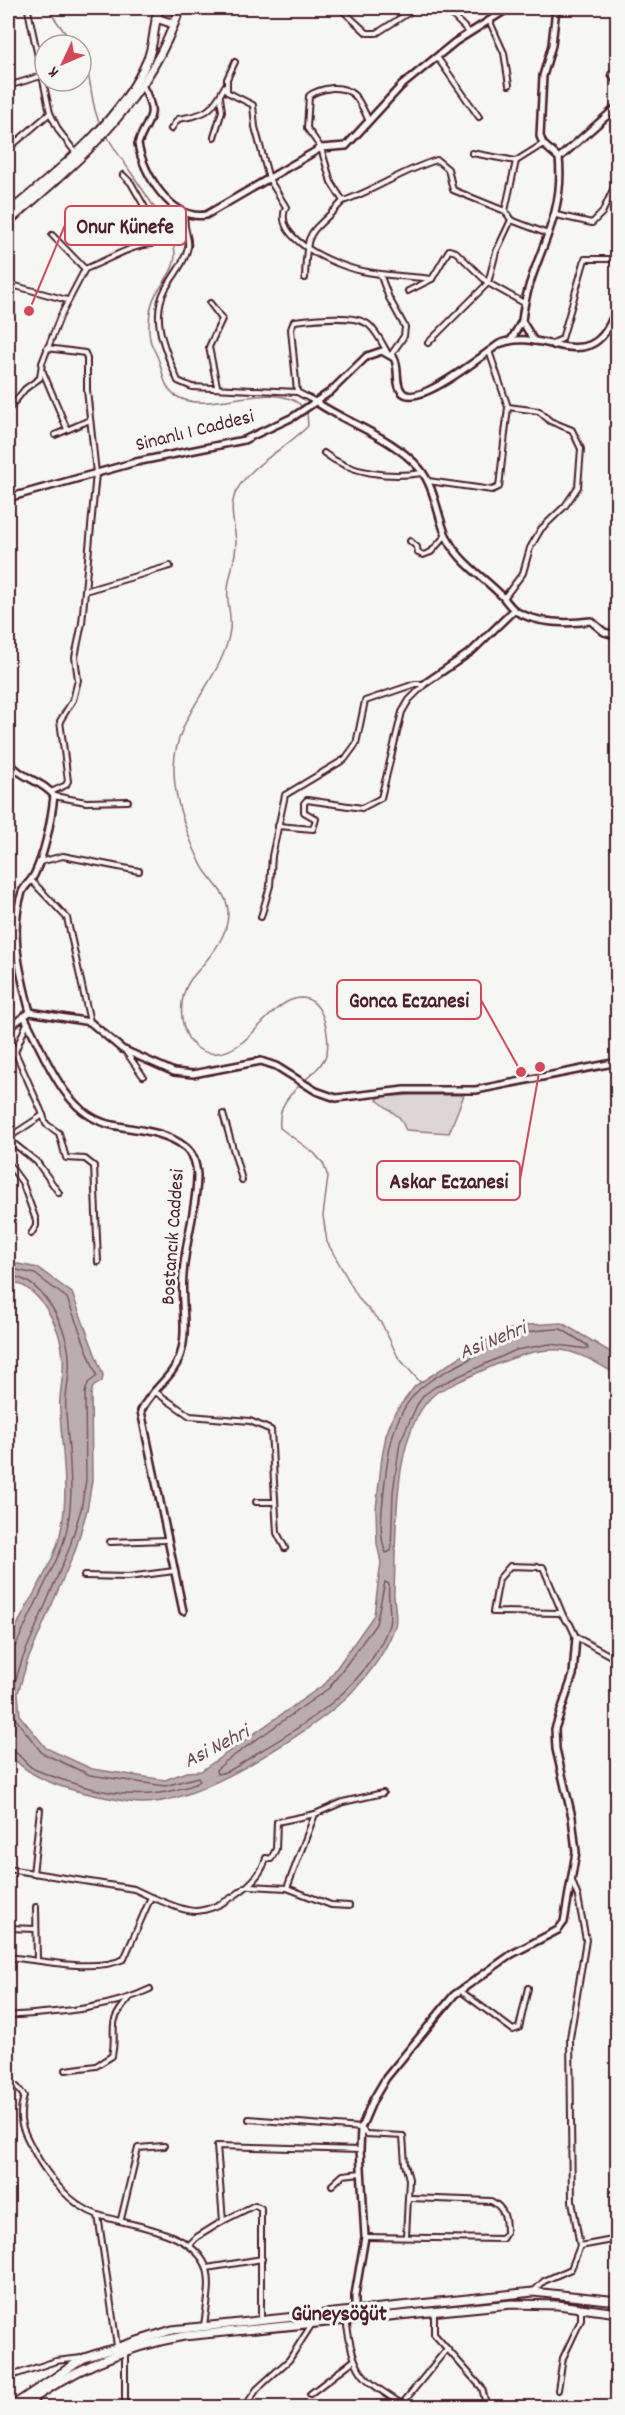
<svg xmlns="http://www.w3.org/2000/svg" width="625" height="2415" viewBox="0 0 625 2415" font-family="Dekko,sans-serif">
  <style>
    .green { fill: #ddd6d5; stroke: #947a80; stroke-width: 1.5 }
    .water { fill: #bbadae; stroke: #8e747a; stroke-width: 1.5 }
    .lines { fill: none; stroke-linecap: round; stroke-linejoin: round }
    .shore { stroke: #77585f; stroke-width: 1.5 }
    .stream { stroke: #8e747a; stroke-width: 1.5 }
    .street-casing { stroke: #4a1f2b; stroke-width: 8 }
    .secondary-casing { stroke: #4a1f2b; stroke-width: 10 }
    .highway-casing { stroke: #4a1f2b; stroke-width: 11 }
    .street { stroke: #f6f6f2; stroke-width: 4 }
    .secondary { stroke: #f6f6f2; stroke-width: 5 }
    .highway { stroke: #f6f6f2; stroke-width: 7 }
    .labels { text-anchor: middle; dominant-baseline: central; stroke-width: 6; stroke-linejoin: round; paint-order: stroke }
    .street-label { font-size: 20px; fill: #4a1f2b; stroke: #f6f6f2 }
    .water-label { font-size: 21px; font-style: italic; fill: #6c4a52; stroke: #f6f6f2 }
    .quarter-label { font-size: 22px; font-weight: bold; fill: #4a1f2b; stroke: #f6f6f2 }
    .leader { fill: none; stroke: #d1495b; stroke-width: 2 }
    .callout-dot { fill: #d1495b; stroke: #f6f6f2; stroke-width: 2 }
    .callout { fill: #f6f6f2; stroke: #d1495b; stroke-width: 2 }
    .callout-label { font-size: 21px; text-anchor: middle; font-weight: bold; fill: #4a1f2b }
  </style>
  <rect width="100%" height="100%" fill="#f6f6f2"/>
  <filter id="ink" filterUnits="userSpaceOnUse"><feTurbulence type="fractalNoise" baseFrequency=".0167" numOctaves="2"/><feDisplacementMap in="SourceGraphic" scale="12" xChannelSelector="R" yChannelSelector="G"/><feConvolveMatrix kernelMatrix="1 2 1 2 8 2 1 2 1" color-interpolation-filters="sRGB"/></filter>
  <g filter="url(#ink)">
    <!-- green -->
    <path class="green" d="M412,1095H464L449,1133L406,1130L400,1118L377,1100L380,1097Z"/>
    <!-- water -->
    <path class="water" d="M8,1262L38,1268L72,1293L103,1375L102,1381L93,1387L91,1394L92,1481L87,1510L75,1551L27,1662L18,1693L20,1716L46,1748L92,1769L165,1780L186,1772L201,1771L326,1683L374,1615L381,1562L377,1544L376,1509L382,1457L386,1435L394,1414L415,1386L483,1342L508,1330L529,1325L562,1323L617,1356V1375C602,1366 585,1355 567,1351C529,1343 472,1376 437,1392C390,1429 397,1535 394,1591C393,1602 398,1616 395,1626C372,1691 310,1729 254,1762C223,1780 167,1809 130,1802C89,1794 34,1787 8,1752C7,1729 3,1665 8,1647C21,1608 51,1574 60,1535C70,1493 62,1454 60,1412C58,1394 65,1375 63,1357C61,1327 40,1285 8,1281Z"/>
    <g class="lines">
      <!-- shore -->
      <g class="shore">
        <path d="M8,1268L35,1274L67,1298L97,1376L88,1383L85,1393L86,1480L81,1509L69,1549L22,1660L12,1692L14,1717L42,1753L90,1775L165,1786L198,1777L200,1781C194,1786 183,1788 175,1790C128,1802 81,1788 36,1770C25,1766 19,1750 8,1749"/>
        <path d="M8,1276C42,1277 67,1326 69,1357C71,1376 64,1394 66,1412C69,1460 78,1506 60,1552L16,1645L8,1649"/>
        <path d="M561,1329L587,1345L588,1349L550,1344L516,1350L435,1387L424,1395L417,1405L400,1442L393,1492L391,1551L386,1553C378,1535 382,1510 384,1490C388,1450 393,1408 427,1383C441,1372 457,1367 471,1358C503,1339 523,1329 561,1329Z"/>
        <path d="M385,1582L389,1584C387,1596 392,1616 389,1625C368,1685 309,1723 257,1753C246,1760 230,1773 217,1774L216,1770L225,1762L329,1688L376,1624Z"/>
      </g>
      <!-- stream -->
      <g class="stream">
        <path d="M47,8L74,45"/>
        <path d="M81,56C94,80 89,102 100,124"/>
        <path d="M107,136C121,162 175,228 175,254C175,270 164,281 156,294C149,305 147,331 151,343C154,350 158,357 160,364C163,375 165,390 176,396C209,417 274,376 304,408"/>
        <path d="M304,1081C313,1073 324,1064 327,1052C330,1036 324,999 302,998C270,998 252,1050 218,1053C180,1057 173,1003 191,979C207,959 229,939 228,911C227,891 209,881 201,864C187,835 173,798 174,766C176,711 224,679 230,629C232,616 226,601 228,588C230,572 236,558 236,542C235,524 228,509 236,492C248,466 288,447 308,426L307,412"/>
        <path d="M301,1084C286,1098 278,1108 280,1128L314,1153L323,1163L328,1177L323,1216L327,1242L359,1299L382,1324L398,1357L420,1382"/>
      </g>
      <!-- street casing -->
      <g class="street-casing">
        <g id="street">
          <path d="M340,8L367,33H377L416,8"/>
          <path d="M445,8L469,32"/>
          <path d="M28,10L50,113L59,131L75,152"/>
          <path d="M489,20L504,53L509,85"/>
          <path d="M437,57L479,117"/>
          <path d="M235,62L227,79V92L253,105L255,127L269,179L286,207C271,239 337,266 362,271C385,276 409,276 432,279L449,250L456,252L488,283L524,303"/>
          <path d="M611,74L618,85"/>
          <path d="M8,86L41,76"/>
          <path d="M8,121L12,145"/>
          <path d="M171,129L178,119C206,114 211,113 225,86"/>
          <path d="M214,137L222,111L220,97"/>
          <path d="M8,149L50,113"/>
          <path d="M472,153L516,161L543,144"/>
          <path d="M8,194L15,207"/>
          <path d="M343,201C376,190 403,170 437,160L448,169L453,190L505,211L511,220L548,234"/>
          <path d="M505,211L516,161"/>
          <path d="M185,212C182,229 190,237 188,247C185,262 174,275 166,288C149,318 166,352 178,381L192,387L297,392L316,402"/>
          <path d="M556,215L592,223L602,213L618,179"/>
          <path d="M52,235L85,269"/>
          <path d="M380,274L389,298L405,327L404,336L391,355"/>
          <path d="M305,278C307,224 309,238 343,201L331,182L321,148L307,128L309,96C315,91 324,89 332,88C356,87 360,103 369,121"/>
          <path d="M8,284L67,300"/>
          <path d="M408,291L432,279"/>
          <path d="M210,303L222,319L209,347L217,386"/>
          <path d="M428,343L488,283L496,252L511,220"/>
          <path d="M553,346L555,342L562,339L585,259H611"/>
          <path d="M47,348L85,353L87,358V390L96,473L82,623L75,657L78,680L73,700L60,721L68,781L66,785L51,792"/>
          <path d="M43,372L67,429"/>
          <path d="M297,392L291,329L294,321C311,319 355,313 369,325C377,332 382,343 387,352"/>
          <path d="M8,410L25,389L40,378L42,363L60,317L85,269C107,261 128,246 151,244L160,234L131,183L123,175"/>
          <path d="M55,435L90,420"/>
          <path d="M324,453C350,474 390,478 422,473"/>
          <path d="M428,481L492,490L499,487L508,407L489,351"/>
          <path d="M410,541L417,547L418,553L423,555L431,552L446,535"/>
          <path d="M85,591L170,566"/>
          <path d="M504,598L523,573L530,548L541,529L565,506L578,487L581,449L572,430L550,421L539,411L508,407"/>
          <path d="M54,796L86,802L128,801"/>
          <path d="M278,826L313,829L316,819L304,812V803L307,800L362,808L381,798L402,712L409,700L424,685"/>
          <path d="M40,862L63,856L139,871"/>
          <path d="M31,880L67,918L90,1022"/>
          <path d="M261,917L270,886L272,856L285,795L345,759L356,744L365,701L415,684H424"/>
          <path d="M8,1036L43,1115L8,1138"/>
          <path d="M15,1052L27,1023"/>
          <path d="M126,1052L143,1076"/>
          <path d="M223,1114L242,1180"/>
          <path d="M43,1115L46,1124L59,1133L66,1158L85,1159L94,1166L98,1262"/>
          <path d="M8,1139L37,1162L59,1193"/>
          <path d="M8,1163L22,1182L36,1220V1226L31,1234"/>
          <path d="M154,1391L190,1416L250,1421L271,1430L277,1533L285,1548"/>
          <path d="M256,1502H274"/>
          <path d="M110,1542L166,1540"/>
          <path d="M84,1576L128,1577L174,1571"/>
          <path d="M565,1620L543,1567L510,1566L499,1579L493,1612L560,1613L570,1624L576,1637L618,1660"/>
          <path d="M8,1869L134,1889L151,1897"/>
          <path d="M33,1874L40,1810"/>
          <path d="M250,1886L287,1888L331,1905L349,1906"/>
          <path d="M287,1888L315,1814L343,1802L383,1793"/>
          <path d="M36,1907L37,1960"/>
          <path d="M8,1928L36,1929"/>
          <path d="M8,1957C40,1960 94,1973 124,1959L151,1897C165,1902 181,1911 196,1911C220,1910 261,1882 266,1858L271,1859L276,1849L277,1822L315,1814"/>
          <path d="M462,1992L513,2030L519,2028L528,1988"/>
          <path d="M8,2016C56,2012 107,2010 150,1989"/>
          <path d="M66,2070L96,2066L112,2056C118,2029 105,2025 128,2000"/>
          <path d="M8,2084L17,2087L24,2096C17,2121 22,2129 34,2151C47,2176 70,2205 98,2215C130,2226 185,2229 204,2262C214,2279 206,2307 204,2326"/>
          <path d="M249,2119L361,2128L366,2134L403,2136L405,2164L409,2179L406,2236"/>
          <path d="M332,2185L343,2175L361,2173"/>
          <path d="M98,2215L117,2346"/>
          <path d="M121,2219L138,2148L164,2146"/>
          <path d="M223,2221L255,2205L261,2208V2320"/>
          <path d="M365,2237L502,2239L506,2233C506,2218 505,2208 491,2201L410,2198"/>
          <path d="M189,2245L197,2237L223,2221L217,2146L360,2150"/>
          <path d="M580,2246L618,2239"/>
          <path d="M207,2268L262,2259"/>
          <path d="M533,2292L544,2281L571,2269L580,2246L572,2201L570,2038L586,1940L578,1897L572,1881"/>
          <path d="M434,2311V2334L482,2388L487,2408"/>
          <path d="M346,2320C355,2377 360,2377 408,2408"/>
          <path d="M8,2377L56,2361L82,2358"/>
          <path d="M558,2390L563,2358L581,2320V2309"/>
          <path d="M310,2394L353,2361"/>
          <path d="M32,2399L39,2408"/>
          <path d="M402,2404L446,2350"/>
          <path d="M125,2408V2351"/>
          <path d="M244,2408L257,2389L289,2360L312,2324"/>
        </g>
      </g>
      <!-- secondary casing -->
      <g class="secondary-casing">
        <g id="secondary">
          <path d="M143,87C160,119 147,117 138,144C143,173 171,221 206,215L321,148L346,146L401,86L455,42L509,8"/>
          <path d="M559,158L618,106"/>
          <path d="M522,321C528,260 566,224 559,158L543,144L540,136L543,76L552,45L556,8"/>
          <path d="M511,340L522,321L534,341"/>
          <path d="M316,402C350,425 393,437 420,469C434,486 437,513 445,533C456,561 483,576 503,597C508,603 512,610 519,613C541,624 568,624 591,621L604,632L618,636"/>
          <path d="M8,498L136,462L244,440L293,417L330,392L367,356L382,351L394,358C400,368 394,385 403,393C419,407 483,355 499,344C545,324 596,386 618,302"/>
          <path d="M424,684L472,651L514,610"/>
          <path d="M8,761C20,778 45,782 54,796C51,821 46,850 35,873C32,881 25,885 22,892C9,931 20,974 30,1012"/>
          <path d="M24,1016C45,1055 64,1115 112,1125C136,1130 166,1131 185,1147C194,1154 196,1164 197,1175C197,1209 185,1241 183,1275C180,1302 189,1330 180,1356C173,1378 150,1390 141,1411L183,1611"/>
          <path d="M8,1028L30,1012L90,1022L122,1049L174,1072L193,1074L261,1061L276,1066L316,1091L336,1098L405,1090H476L618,1062"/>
          <path d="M355,2312V2295L365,2237L360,2150L361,2128L373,2100L386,2078L454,1995L512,1954L558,1930L564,1922L576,1852L572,1817L556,1749L555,1729L573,1675L576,1637"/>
        </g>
      </g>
      <!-- highway casing -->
      <g class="highway-casing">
        <g id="highway">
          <path d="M156,18L174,24"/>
          <path d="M8,213C56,173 122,120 147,61C155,44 153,25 159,8"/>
          <path d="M8,222C81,159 148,103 180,8"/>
          <path d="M9,2408L84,2358L172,2330L533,2292L618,2301"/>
          <path d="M21,2408C70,2370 123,2347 184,2336L512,2304L558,2305L618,2313"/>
        </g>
      </g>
      <!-- street -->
      <use href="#street" class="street"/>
      <!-- secondary -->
      <use href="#secondary" class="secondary"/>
      <!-- highway -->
      <use href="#highway" class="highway"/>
    </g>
  </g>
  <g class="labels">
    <!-- street labels -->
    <g class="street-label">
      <text transform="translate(195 432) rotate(-14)">Sinanlı 1 Caddesi</text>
      <text transform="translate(174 1237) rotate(-86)">Bostancık Caddesi</text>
    </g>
    <!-- water labels -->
    <g class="water-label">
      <text transform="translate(493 1342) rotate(-22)">Asi Nehri</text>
      <text transform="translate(217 1748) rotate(-27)">Asi Nehri</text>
    </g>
    <!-- quarter labels -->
    <g class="quarter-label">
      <text x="339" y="2315">Güneysöğüt</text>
    </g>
  </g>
  <!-- callouts -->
  <path class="leader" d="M29 311L65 225M521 1072L481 1000M540 1067L520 1180"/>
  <g class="callout-dot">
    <circle cx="29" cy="311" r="6"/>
    <circle cx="521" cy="1072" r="6"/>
    <circle cx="540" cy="1067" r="6"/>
  </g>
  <g class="callout">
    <rect x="65" y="206" width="121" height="39" rx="6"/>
    <rect x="337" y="980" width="144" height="39" rx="6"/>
    <rect x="377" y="1161" width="143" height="39" rx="6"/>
  </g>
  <g class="callout-label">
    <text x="125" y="233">Onur Künefe</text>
    <text x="409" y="1007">Gonca Eczanesi</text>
    <text x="449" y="1188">Askar Eczanesi</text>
  </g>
  <!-- margin -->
  <rect width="625" height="2415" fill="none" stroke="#f6f6f2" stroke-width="30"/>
  <rect x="15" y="15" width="595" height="2385" fill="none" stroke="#4a1f2b" stroke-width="2" filter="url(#ink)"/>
  <!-- north arrow -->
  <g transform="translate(63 63) rotate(226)"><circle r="28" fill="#f6f6f2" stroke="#b1a0a2" stroke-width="1.5"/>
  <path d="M0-4.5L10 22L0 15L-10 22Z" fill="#d1495b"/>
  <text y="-9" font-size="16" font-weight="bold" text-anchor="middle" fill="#4a1f2b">K</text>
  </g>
</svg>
